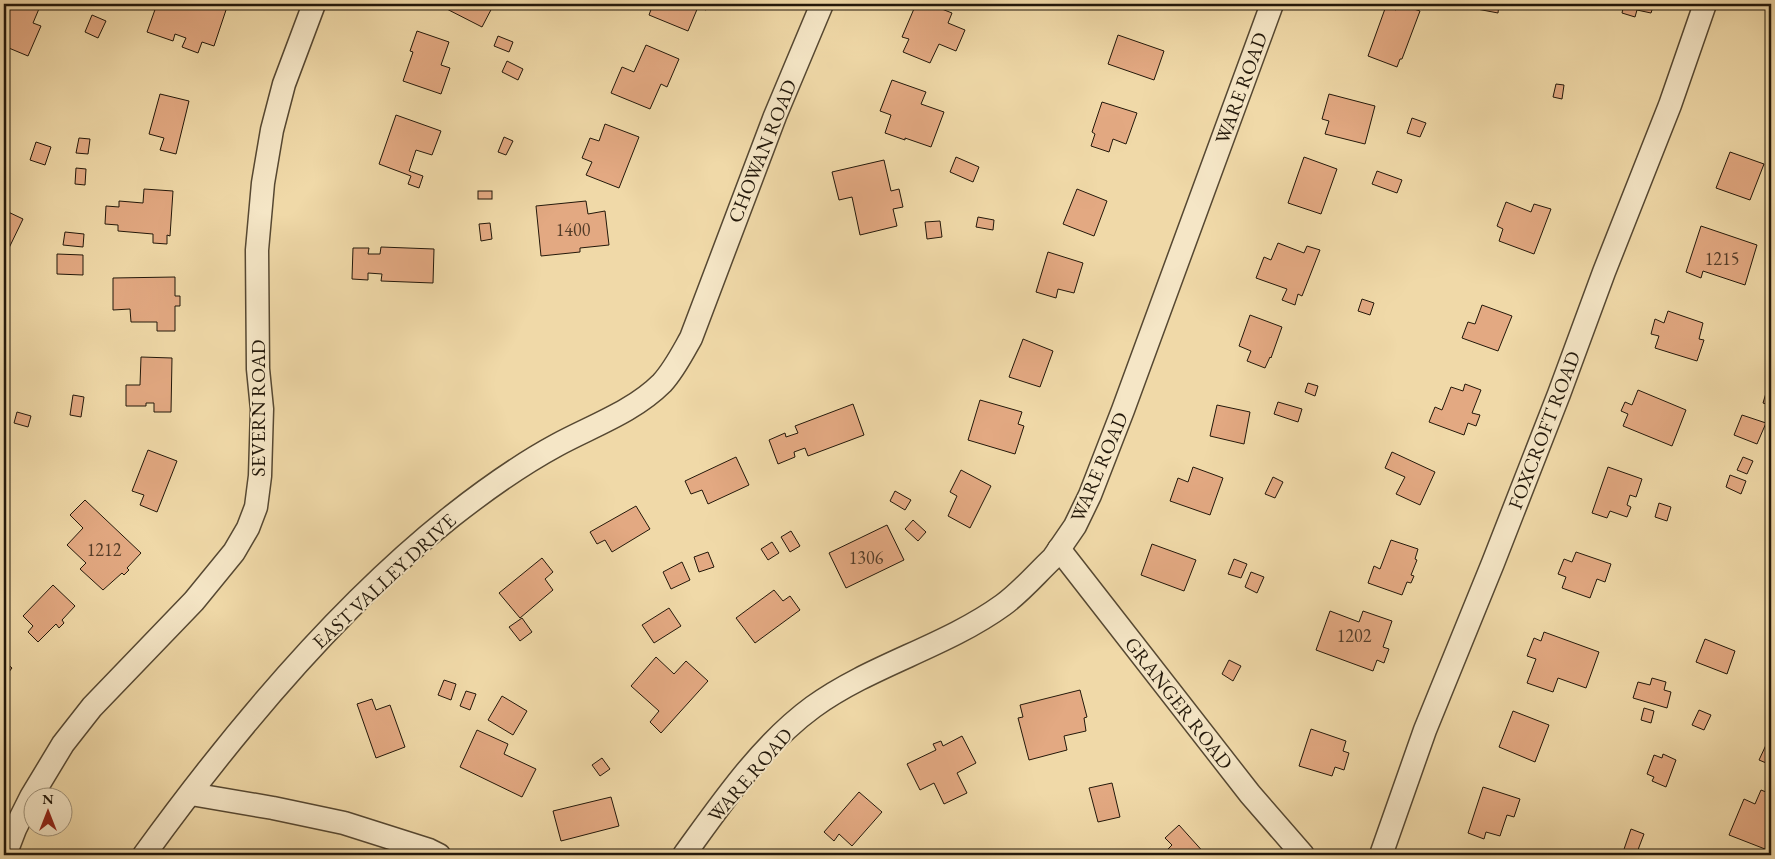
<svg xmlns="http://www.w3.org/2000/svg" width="1775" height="859" viewBox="0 0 1775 859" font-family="'EB Garamond',serif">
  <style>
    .building { fill: #e3a982; stroke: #23180a }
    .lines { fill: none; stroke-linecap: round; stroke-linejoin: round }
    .minor-casing { stroke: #564832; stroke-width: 25 }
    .minor { stroke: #f5e6c6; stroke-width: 22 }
    .labels { text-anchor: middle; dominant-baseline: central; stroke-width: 4; stroke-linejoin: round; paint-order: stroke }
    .number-label { font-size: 18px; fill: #533c28 }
    .street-label { font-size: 20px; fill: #23180a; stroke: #f5e6c6 }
  </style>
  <rect width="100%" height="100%" fill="#f0d9a8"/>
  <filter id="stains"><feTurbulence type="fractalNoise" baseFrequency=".004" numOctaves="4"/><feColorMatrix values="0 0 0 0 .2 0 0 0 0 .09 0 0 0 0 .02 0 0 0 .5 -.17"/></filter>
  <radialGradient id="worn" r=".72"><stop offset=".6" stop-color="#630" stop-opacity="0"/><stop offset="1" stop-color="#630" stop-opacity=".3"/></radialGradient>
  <!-- building -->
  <g class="building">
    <path d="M4,4H41L33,23L41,26L28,56L4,46Z"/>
    <path d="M157,4H217L227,7L214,46L202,42L198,53L182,47L186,38L175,34L173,41L147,32Z"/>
    <path d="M437,4H494L482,27Z"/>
    <path d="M653,4H708L706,10L698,7L688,31L649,15Z"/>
    <path d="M916,4H929L952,13L948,23L965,30L956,51L939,44L930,63L903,52L909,39L902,37Z"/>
    <path d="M1398,4L1420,11L1402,59H1400L1397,67L1368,56L1386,6L1396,10Z"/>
    <path d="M1479,4H1499L1498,13L1477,9Z"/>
    <path d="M1624,4H1654L1651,13L1637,10L1635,17L1622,13Z"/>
    <path d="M92,15L106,21L98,38L85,32Z"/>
    <path d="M417,31L449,42L441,65L450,68L441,94L403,81L413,52L410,51Z"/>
    <path d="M1118,35L1164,51L1154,80L1108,64Z"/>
    <path d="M498,36L513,42L509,52L494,46Z"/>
    <path d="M646,45L679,59L667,87L661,84L650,109L611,93L622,67L634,72Z"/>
    <path d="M507,61L523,69L518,80L502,72Z"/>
    <path d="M892,80L926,92L921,104L944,112L931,147L905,138V140L885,133L891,115L880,111Z"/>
    <path d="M1556,84L1564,85L1562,99L1553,97Z"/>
    <path d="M160,94L189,101L176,154L160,150L164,138L149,134Z"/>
    <path d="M1329,94L1375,106L1365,144L1325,134L1329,121L1322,119Z"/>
    <path d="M1102,102L1137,113L1126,144L1113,139L1109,152L1091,146L1095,134L1092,132Z"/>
    <path d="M396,115L441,131L432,155L416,150L409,171L423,176L419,188L408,184L411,176L379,164Z"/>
    <path d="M1412,118L1426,123L1420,137L1407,133Z"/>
    <path d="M605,124L639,137L619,188L586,175L592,162L582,158L590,138L599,141Z"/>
    <path d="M504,137L513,141L506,155L498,152Z"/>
    <path d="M79,138L90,139L88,154L76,153Z"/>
    <path d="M36,142L51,147L45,165L30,160Z"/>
    <path d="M1730,152L1764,164L1750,200L1716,188Z"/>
    <path d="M956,157L979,167L973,182L950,172Z"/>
    <path d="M1304,157L1337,169L1321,214L1288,203Z"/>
    <path d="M884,160L891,191L899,189L903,207L893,209L897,226L860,235L852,197L839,200L832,172Z"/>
    <path d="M76,168L86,169L85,185L75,184Z"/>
    <path d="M1377,171L1402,180L1397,193L1372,184Z"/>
    <path d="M144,189L173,191L170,236L167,235V244L153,243V234L118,231V225L105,224L106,206L119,207V201L143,203Z"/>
    <path d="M1077,189L1107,201L1094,236L1063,224Z"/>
    <rect x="478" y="191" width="14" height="8"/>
    <path d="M586,201L588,214L605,211L609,245L580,248V252L541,256L536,206Z"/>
    <path d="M1506,202L1531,212L1534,204L1551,209L1534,254L1499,241L1503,229L1497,226Z"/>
    <path d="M4,210L23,219L8,250L4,248Z"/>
    <path d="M978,217L994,220L993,230L976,227Z"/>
    <path d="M940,221L942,237L927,239L925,222Z"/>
    <path d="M490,223L492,239L481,241L479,224Z"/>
    <path d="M1701,226L1757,245L1745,285L1703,271L1701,278L1686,272Z"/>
    <path d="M65,232L84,234L83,247L63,245Z"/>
    <path d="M1278,243L1304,253L1307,246L1320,250L1302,296L1298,294L1295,305L1282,300L1287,289L1256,278L1264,257L1271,260Z"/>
    <path d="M381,247L434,249L433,283L381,281L382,274L368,273V280L352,279L353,248H369L368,254H380Z"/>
    <path d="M1048,252L1083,263L1074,293L1058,289L1056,298L1036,292Z"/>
    <path d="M57,254L83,255V275L57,274Z"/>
    <path d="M175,277V296H180V306H175V331H157V322H131L130,309L113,310V278Z"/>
    <path d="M1362,299L1374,303L1370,315L1358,311Z"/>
    <path d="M1482,305L1512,316L1498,351L1462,338L1468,322L1475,324Z"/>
    <path d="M1668,311L1703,323L1699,339L1704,340L1697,361L1655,348L1659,336L1651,334L1655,319L1664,323Z"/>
    <path d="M1250,315L1282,327L1271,358L1270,357L1265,368L1247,361L1251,351L1239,346Z"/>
    <path d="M1023,339L1053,351L1040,387L1009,377Z"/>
    <path d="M141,357L172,358L171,412H154V403H146V406H126V385H140Z"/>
    <path d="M1308,383L1318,386L1315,396L1305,392Z"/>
    <path d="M1465,384L1481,390L1472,413L1480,415L1476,426L1468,423L1464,435L1429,422L1435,407L1442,410L1451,387L1463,391Z"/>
    <path d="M1638,390L1686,410L1672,446L1623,426L1628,414L1621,411L1625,402L1632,405Z"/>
    <path d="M1766,393L1771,394V406L1763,403Z"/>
    <path d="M73,395L84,397L81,417L70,415Z"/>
    <path d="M980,400L1022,412L1018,424L1024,426L1015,454L968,440Z"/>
    <path d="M1278,402L1302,409L1298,422L1274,414Z"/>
    <path d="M853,404L864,435L808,456L805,448L794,452L795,457L778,464L769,440L785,433L786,437L798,433L795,426Z"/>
    <path d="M1217,405L1250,412L1244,444L1210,436Z"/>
    <path d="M17,412L31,416L28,427L14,423Z"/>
    <path d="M1742,415L1766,423L1757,444L1734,435Z"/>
    <path d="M148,450L177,461L157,512L140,505L144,495L132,491Z"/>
    <path d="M1392,452L1435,472L1420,505L1396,494L1405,477L1385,468Z"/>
    <path d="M736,457L749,485L708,504L702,490L691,494L685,481Z"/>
    <path d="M1743,457L1753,461L1747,474L1737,470Z"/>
    <path d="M1193,467L1223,478L1210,515L1170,501L1178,478L1188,482Z"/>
    <path d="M1608,467L1642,479L1636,497L1630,495L1627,505L1631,507L1627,517L1610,511L1607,518L1592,513Z"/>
    <path d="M961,470L991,486L970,528L948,516L957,496L950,492Z"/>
    <path d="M1730,475L1746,481L1741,494L1726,487Z"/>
    <path d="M1273,477L1283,482L1275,498L1265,494Z"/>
    <path d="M895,491L911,500L905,510L890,501Z"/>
    <path d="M85,500L141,553L127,568L129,570L124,575L122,573L103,590L80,569L86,563L67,545L83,528L70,515Z"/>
    <path d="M1659,503L1671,507L1667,521L1655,517Z"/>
    <path d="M636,506L650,529L612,552L605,540L597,544L590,532Z"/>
    <path d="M913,520L926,532L918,541L905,529Z"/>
    <path d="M887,525L904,560L846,588L829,553Z"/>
    <path d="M791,531L800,546L790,552L781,537Z"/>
    <path d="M1391,540L1418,549L1415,559L1417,560L1411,575L1414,576L1411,583L1407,582L1402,595L1368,583L1374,566L1380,569Z"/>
    <path d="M772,542L779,553L768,560L761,549Z"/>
    <path d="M1152,544L1196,560L1184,591L1141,575Z"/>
    <path d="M708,552L714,567L699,572L694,557Z"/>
    <path d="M1576,552L1611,564L1605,582L1597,579L1590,598L1562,588L1566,577L1558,574L1564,559L1572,562Z"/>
    <path d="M542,558L553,572L545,579L553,590L520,618L499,593Z"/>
    <path d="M1234,559L1247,564L1241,578L1228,574Z"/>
    <path d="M682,562L690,580L671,589L663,572Z"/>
    <path d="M1251,572L1264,577L1257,593L1245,587Z"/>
    <path d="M53,585L75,606L62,620L64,623L59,628L56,624L38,642L28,632L33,626L23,616Z"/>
    <path d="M774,590L783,601L790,596L800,610L755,643L736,618Z"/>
    <path d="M669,608L681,626L654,643L642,625Z"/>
    <path d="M1330,611L1359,622L1363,611L1392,621L1383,647L1389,649L1384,663L1377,660L1373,671L1316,650Z"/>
    <path d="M522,618L532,632L520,641L509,627Z"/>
    <path d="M1544,632L1599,652L1586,688L1558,678L1553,692L1527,683L1536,659L1527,656L1534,638L1541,641Z"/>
    <path d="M1705,639L1735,651L1727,674L1696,662Z"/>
    <path d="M656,657L674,674L686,661L708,681L661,733L650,722L659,711L631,686Z"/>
    <path d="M1229,660L1241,666L1233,681L1222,674Z"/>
    <path d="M4,661L12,668L4,678Z"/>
    <path d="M1652,678L1666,682L1664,690L1671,692L1667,708L1633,698L1638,682L1650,685Z"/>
    <path d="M444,680L456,684L451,700L438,695Z"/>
    <path d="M1080,690L1087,717L1084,718L1086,731L1064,736L1067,750L1029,760L1018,718L1023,717L1020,705Z"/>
    <path d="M466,691L476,694L470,710L460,706Z"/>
    <path d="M502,696L527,711L513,735L488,720Z"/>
    <path d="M372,699L376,710L390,705L405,747L376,758L357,704Z"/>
    <path d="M1644,708L1654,711L1651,723L1641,720Z"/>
    <path d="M1699,710L1711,715L1704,730L1692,725Z"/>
    <path d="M1513,711L1549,725L1535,762L1499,747Z"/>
    <path d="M1311,729L1346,741L1343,751L1349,753L1344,770L1335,767L1332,776L1299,766Z"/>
    <path d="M477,730L508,744L504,754L536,769L522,797L460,767Z"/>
    <path d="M962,736L976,763L957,773L967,793L944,804L934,783L920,790L907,764L936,750L933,744L941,741L943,746Z"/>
    <path d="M1766,745L1771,747V765L1759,760Z"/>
    <path d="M1663,754L1676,760L1666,787L1652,781L1654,777L1647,774L1654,755L1662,758Z"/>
    <path d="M602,758L610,769L600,776L592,765Z"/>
    <path d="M1112,783L1120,817L1098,822L1089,788Z"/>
    <path d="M1483,787L1520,799L1514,817L1507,815L1500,836L1486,832L1484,839L1468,833Z"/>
    <path d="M1761,790L1771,794L1770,812H1771V832L1765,849L1729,835L1744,799L1755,804Z"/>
    <path d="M859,792L882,812L852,846L839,834L834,841L824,832Z"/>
    <path d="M611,797L619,826L561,841L553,811Z"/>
    <path d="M1179,825L1206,855H1166L1164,853L1172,845L1165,838Z"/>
    <path d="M1631,829L1644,834L1636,855H1622Z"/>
  </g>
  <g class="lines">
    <!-- minor casing -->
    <g class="minor-casing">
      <g id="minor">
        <path d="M1059,549L1250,794L1303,855"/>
        <path d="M191,794L273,808L344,823L429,850L439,855"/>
        <path d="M5,855L15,829L31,797L63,744L92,707L194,601L234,552L248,528L256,507L260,476L262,409L258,369L257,250L263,183L272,130L284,84L314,4"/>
        <path d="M144,855C231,735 335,609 452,516C485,490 520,465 557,445C592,426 633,412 662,383C674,370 682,354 691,338L775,116L822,4"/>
        <path d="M684,855C721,804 761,745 813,707C871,665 945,647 1003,605C1021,592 1037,573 1053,558L1075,526L1090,495L1123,410L1272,4"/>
        <path d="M1381,855L1425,730L1493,563L1559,394L1604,272L1670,105L1705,4"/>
      </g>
    </g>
    <!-- minor -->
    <use href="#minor" class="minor"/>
  </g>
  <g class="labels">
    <!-- number labels -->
    <g class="number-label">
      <text x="573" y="229">1400</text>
      <text x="1722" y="258">1215</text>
      <text x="104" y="549">1212</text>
      <text x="866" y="557">1306</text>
      <text x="1354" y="635">1202</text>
    </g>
    <!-- street labels -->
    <g class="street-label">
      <text transform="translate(1241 88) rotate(-70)">WARE ROAD</text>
      <text transform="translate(762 151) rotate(-68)">CHOWAN ROAD</text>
      <text transform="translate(258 408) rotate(-90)">SEVERN ROAD</text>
      <text transform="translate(1544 430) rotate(-69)">FOXCROFT ROAD</text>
      <text transform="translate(1099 467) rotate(-67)">WARE ROAD</text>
      <text transform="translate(384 581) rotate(-43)">EAST VALLEY DRIVE</text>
      <text transform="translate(1179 703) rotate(52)">GRANGER ROAD</text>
      <text transform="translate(750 775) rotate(-49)">WARE ROAD</text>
    </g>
  </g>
  <!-- margin -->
  <rect width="1775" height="859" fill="none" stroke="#f0d9a8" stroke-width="20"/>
  <rect x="5" y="5" width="1765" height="849" fill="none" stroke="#23180a" stroke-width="2.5"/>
  <rect x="10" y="10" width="1755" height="839" fill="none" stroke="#23180a"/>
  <!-- north arrow -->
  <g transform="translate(48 812)"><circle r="24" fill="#f5e6c6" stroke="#a1947b"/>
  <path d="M0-4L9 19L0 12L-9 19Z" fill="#8f2418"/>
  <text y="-8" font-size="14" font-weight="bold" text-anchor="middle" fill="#23180a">N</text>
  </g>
  <rect width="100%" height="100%" filter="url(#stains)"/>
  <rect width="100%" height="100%" fill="url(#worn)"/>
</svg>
